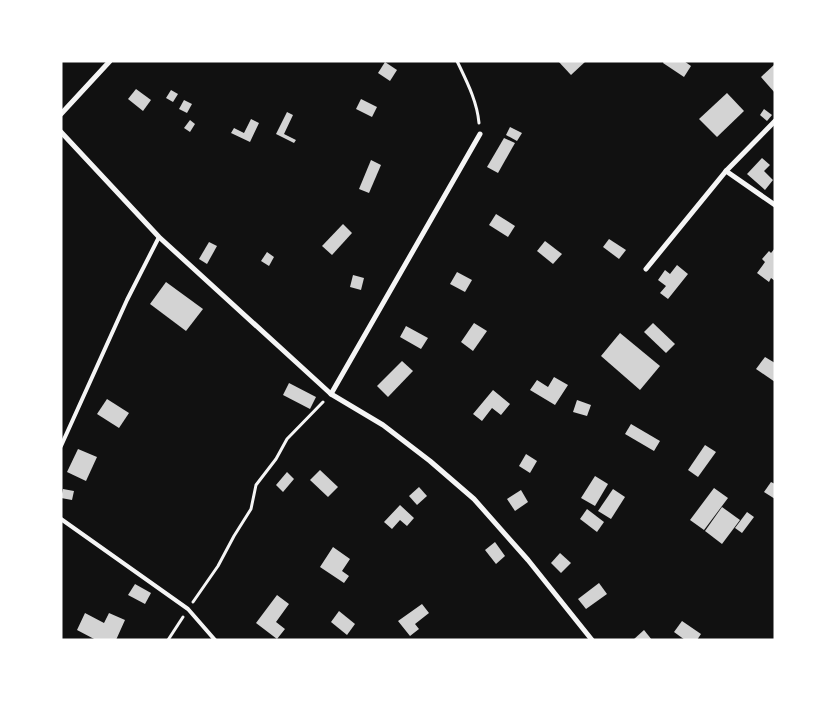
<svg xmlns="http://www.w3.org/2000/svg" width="836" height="701" viewBox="0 0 836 701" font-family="Lato,sans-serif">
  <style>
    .building { fill: #d3d3d3 }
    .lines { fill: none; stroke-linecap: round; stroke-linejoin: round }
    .path { stroke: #f5f5f5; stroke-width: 3 }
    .service { stroke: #f5f5f5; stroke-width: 4 }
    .minor { stroke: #f5f5f5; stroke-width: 5 }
  </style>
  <rect width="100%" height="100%" fill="#111"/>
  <!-- building -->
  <g class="building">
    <path d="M558,61H586L571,75Z"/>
    <path d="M664,61H684L691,66L684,77L663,63Z"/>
    <path d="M385,62L397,70L390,81L378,73Z"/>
    <path d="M775,64V93L761,77Z"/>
    <path d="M136,89L151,100L143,111L128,99Z"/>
    <path d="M171,90L178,94L173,102L166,98Z"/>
    <path d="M727,93L744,111L717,137L699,119Z"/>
    <path d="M361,99L377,107L372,117L356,109Z"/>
    <path d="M184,100L192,104L187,113L179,109Z"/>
    <path d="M764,109L772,115L767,121L760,115Z"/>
    <path d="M287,112L293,115L284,134L296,140L294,143L276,134Z"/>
    <path d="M251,119L259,123L250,142L231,133L234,128L244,133Z"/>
    <path d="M190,120L195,124L190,132L184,128Z"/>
    <path d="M510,127L522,133L517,141L506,135Z"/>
    <path d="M504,138L515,143L498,173L487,167Z"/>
    <path d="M762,158L770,165L764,171L773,180L765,190L747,174Z"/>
    <path d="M371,160L381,165L369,193L359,189Z"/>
    <path d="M496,214L515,226L508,237L489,225Z"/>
    <path d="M343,224L352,233L332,255L322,246Z"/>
    <path d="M609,239L626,250L619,259L603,247Z"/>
    <path d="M545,241L562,254L553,264L537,251Z"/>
    <path d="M209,242L217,246L207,264L199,259Z"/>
    <path d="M775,248V281L771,278L769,282L757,273L765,262L762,259L769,251L771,253Z"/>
    <path d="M267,252L274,257L269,266L261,261Z"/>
    <path d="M677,265L688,274L668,299L660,293L666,286L658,280L665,270L670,274Z"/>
    <path d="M457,272L472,280L465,292L450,284Z"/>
    <path d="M353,275L364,278L361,290L350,287Z"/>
    <path d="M166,282L203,309L186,331L150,304Z"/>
    <path d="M474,323L487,331L473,351L461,342Z"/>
    <path d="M653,323L675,344L666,353L644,332Z"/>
    <path d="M406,326L428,338L421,349L400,337Z"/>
    <path d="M620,333L660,366L640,390L601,356Z"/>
    <path d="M765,357L775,363V382L756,369Z"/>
    <path d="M402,361L413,371L388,397L377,386Z"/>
    <path d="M554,377L568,385L555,405L530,390L537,380L548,387Z"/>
    <path d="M289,383L316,397L310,409L283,395Z"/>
    <path d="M493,390L510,404L501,415L492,408L482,421L473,414Z"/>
    <path d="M107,399L129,413L119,428L97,414Z"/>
    <path d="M577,400L591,405L587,416L573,412Z"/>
    <path d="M631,424L660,441L654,451L625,434Z"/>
    <path d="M705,445L716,452L698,477L688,470Z"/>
    <path d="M78,449L97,457L86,481L67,472Z"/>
    <path d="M526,454L537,461L530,473L519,466Z"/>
    <path d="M320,470L338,487L328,497L310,480Z"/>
    <path d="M287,472L294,479L283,492L276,485Z"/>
    <path d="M595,476L608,484L595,506L581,498Z"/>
    <path d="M771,482L775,484V499L764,492Z"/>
    <path d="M419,487L427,496L417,505L409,496Z"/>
    <path d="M714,488L728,498L704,530L690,520Z"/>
    <path d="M63,489L74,491L72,500L61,498Z"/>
    <path d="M613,489L625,497L611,519L598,511Z"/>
    <path d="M521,490L528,502L515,511L507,499Z"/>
    <path d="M400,505L414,518L407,526L400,520L392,529L384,522Z"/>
    <path d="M722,507L740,520L722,544L705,531Z"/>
    <path d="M587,509L604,522L597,532L580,519Z"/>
    <path d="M747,512L754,517L742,533L735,528Z"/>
    <path d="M495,542L505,556L496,564L485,550Z"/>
    <path d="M333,547L350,559L342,571L349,576L344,583L320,567Z"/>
    <path d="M560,553L571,563L561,573L551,563Z"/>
    <path d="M599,583L607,594L586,609L578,599Z"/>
    <path d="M135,584L151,593L145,604L128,595Z"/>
    <path d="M277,595L289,604L276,622L285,629L277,639L256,623Z"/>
    <path d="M422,604L429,613L415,624L419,629L410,636L398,621Z"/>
    <path d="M339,611L355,624L347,635L331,622Z"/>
    <path d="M85,613L104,623L109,613L125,620L116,640H96L77,630Z"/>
    <path d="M682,621L701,634L697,640H685L674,632Z"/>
    <path d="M644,630L652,640H633Z"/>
  </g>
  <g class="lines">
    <!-- path -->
    <g class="path">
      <path d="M457,61C467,82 477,101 479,123"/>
      <path d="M193,602L218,566L234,536L251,509L256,485L276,459L287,439L323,402"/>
      <path d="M168,640L183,617"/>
    </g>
    <!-- service -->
    <g class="service">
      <path d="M61,446L127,300L159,237"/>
      <path d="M61,519L188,609L215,640"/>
    </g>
    <!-- minor -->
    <g class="minor">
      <path d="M61,114L110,61"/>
      <path d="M61,132L159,237L331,394L383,425L430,461L474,499L528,560L592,640"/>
      <path d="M726,171L775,205"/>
      <path d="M646,269L726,171L775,121"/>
      <path d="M331,394L480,134"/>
    </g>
  </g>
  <!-- border -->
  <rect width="836" height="701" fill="none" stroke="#ffffff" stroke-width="125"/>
</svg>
